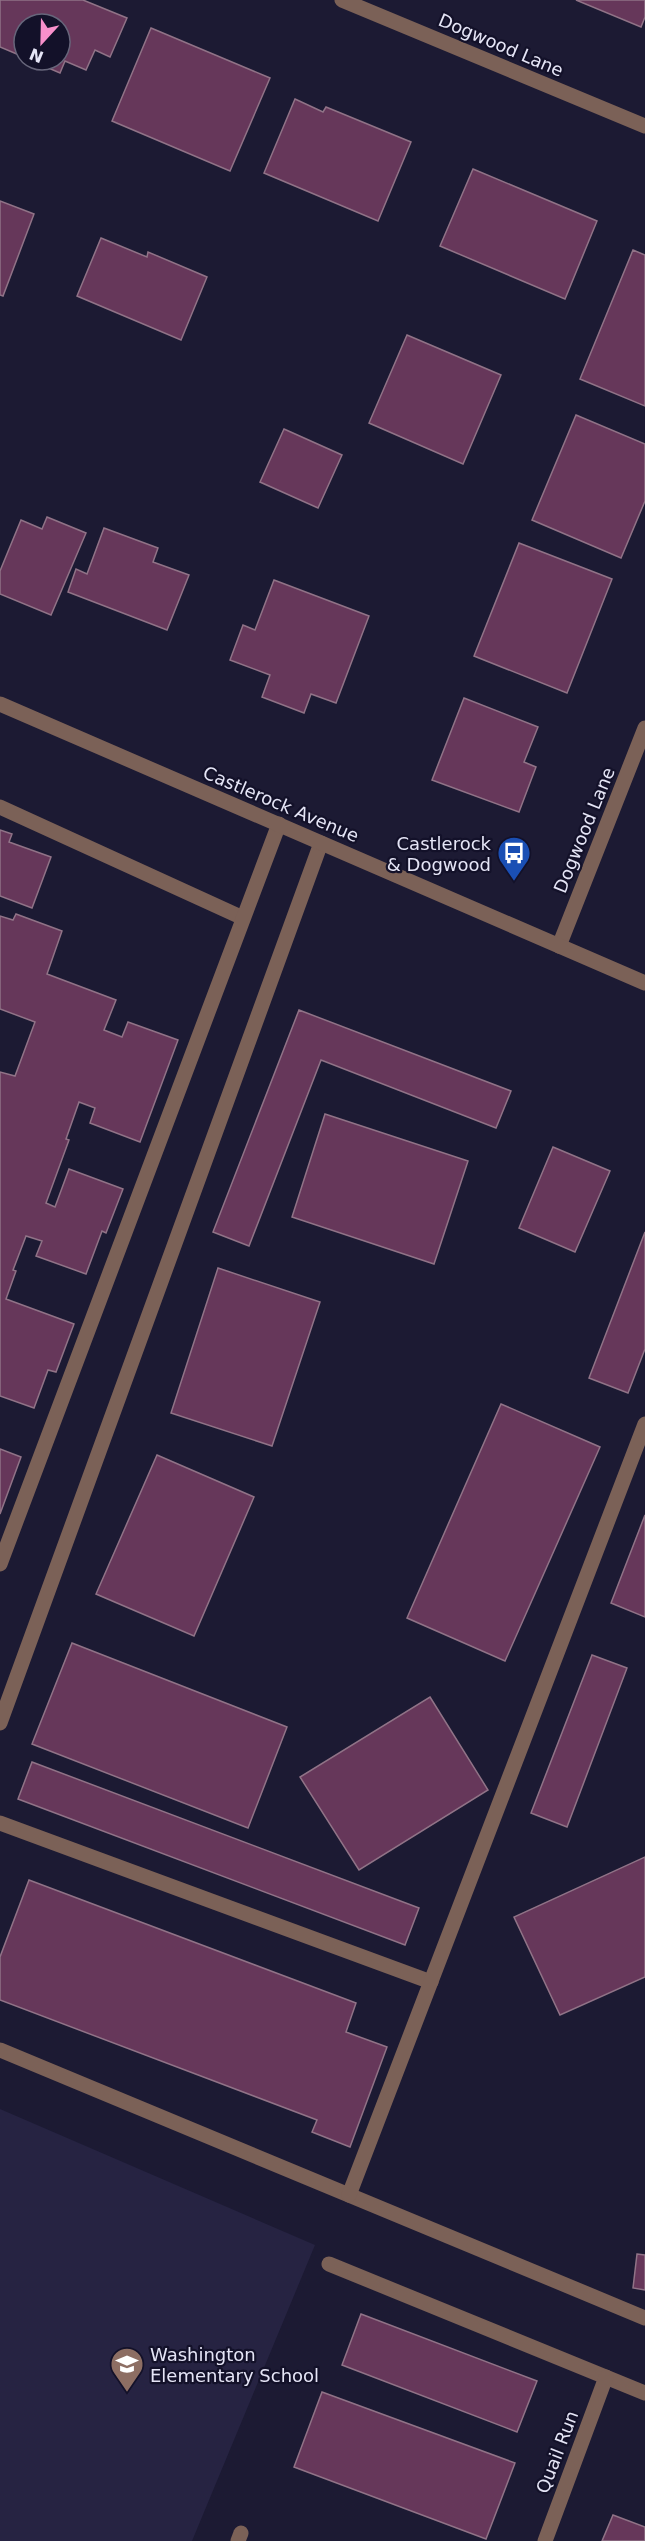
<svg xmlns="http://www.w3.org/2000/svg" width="645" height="2541" viewBox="0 0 645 2541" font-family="'DejaVu Sans',sans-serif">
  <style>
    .built { fill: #262342 }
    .building { fill: #66375a; stroke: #907387; stroke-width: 1.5 }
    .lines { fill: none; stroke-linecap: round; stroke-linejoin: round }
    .service { stroke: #7b6157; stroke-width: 15 }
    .minor { stroke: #7b6157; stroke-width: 15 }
    .tertiary { stroke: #7b6157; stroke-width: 15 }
    .labels { text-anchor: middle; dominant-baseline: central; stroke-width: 4.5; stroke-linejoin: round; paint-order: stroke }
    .street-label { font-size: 18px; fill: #e5e5f6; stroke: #131129 }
    .poi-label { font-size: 18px; fill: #e5e5f6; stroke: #131129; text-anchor: end }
  </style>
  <rect width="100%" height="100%" fill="#1c1a33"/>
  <!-- built -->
  <path class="built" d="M0,2109L315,2245L192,2541H0Z"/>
  <!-- building -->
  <g class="building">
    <path d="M0,0H83L127,18L110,57L95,50L86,70L65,61L60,73L30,60H60V24H24V57L0,47Z"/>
    <path d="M576,0H645V17L641,27Z"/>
    <path d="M151,28L270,78L230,171L112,121Z"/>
    <path d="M295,99L323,112L326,107L411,142L378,221L264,173Z"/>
    <path d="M473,169L597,221L565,299L440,246Z"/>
    <path d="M0,201L34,214L3,296L0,295Z"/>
    <path d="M101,238L147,257L148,252L207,277L181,340L77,296Z"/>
    <path d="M633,250L645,255V406L580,379Z"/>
    <path d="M407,335L501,375L463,464L369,423Z"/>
    <path d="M576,415L645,444V501L621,558L532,520Z"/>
    <path d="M284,429L342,455L318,508L260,482Z"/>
    <path d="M47,517L86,533L51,615L0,594V571L21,520L42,529Z"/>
    <path d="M104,528L158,548L153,562L189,575L167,630L68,592L76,569L87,574Z"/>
    <path d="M519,543L612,579L567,693L474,656Z"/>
    <path d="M274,580L369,616L336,703L311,694L304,713L262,697L270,675L230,660L243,625L255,630Z"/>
    <path d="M464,698L538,727L524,762L536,767L519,812L432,780Z"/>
    <path d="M0,830L12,834L9,842L51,857L32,908L0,896Z"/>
    <path d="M16,914L62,931L47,974L116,1000L104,1030L122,1037L128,1022L178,1040L140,1142L90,1123L95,1108L79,1102L66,1139L69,1140L46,1203L55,1207L69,1169L123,1189L106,1233L102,1231L86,1274L36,1256L42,1241L26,1236L13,1270L16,1271L6,1299L74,1324L56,1372L48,1370L34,1408L0,1396V1072L15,1076L35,1022L0,1009V916L13,920Z"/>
    <path d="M299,1010L511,1091L496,1128L321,1060L249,1246L213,1232Z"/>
    <path d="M325,1114L468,1161L434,1264L292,1217Z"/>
    <path d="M553,1147L610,1171L575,1252L519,1228Z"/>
    <path d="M645,1232V1349L628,1393L589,1378Z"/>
    <path d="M218,1268L320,1302L272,1446L171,1413Z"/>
    <path d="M501,1404L600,1447L505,1661L407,1618Z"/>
    <path d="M0,1449L21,1457L0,1514Z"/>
    <path d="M157,1455L254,1497L194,1636L96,1594Z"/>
    <path d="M645,1515V1617L611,1603Z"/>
    <path d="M72,1643L287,1727L248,1828L32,1744Z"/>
    <path d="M592,1655L627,1668L567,1827L531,1813Z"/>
    <path d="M430,1697L488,1790L359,1870L300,1777Z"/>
    <path d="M32,1762L419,1908L405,1945L18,1799Z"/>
    <path d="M645,1857V1977L560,2015L514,1917Z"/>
    <path d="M29,1880L356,2003L346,2032L387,2047L350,2147L312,2132L317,2120L0,2000V1957Z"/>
    <path d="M637,2254L645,2255V2290L633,2288Z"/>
    <path d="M361,2314L537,2381L517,2432L342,2365Z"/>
    <path d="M322,2392L515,2463L486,2539L294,2467Z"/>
    <path d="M613,2515L645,2527V2541H602Z"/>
  </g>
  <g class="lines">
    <!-- service -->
    <g class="service">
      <path d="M0,807L243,918"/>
      <path d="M0,1564L279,824"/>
      <path d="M0,1723L321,843"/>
      <path d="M0,1823L431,1982"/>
      <path d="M0,2050L645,2318"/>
      <path d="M349,2195L645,1424"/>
      <path d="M329,2264L645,2393"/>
      <path d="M238,2541L241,2533"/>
    </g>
    <!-- minor -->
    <g class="minor">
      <path d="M342,0L645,126"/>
      <path d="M559,946L645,728"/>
      <path d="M545,2541L606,2377"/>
    </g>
    <!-- tertiary -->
    <path class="tertiary" d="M0,704L645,983"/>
  </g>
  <!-- icons -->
  <defs>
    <g id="bus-pin" transform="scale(1.725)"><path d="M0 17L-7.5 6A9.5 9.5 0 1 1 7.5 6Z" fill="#1a4fb4" stroke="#131129"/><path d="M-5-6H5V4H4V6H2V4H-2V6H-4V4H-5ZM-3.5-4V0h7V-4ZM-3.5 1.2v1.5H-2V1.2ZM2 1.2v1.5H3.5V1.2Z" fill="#fff"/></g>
    <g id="school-pin" transform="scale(1.725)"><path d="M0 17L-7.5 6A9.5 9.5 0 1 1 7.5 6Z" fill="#8d6e63" stroke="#131129"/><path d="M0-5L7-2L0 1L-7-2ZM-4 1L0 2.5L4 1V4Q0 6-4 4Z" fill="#fff"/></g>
  </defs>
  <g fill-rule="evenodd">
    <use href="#bus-pin" x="514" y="853"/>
    <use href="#school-pin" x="127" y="2364"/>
  </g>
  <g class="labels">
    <!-- street labels -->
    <g class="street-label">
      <text transform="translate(501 45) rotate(23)">Dogwood Lane</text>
      <text transform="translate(281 804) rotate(23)">Castlerock Avenue</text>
      <text transform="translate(584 830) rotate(-68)">Dogwood Lane</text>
      <text transform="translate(557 2452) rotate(-69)">Quail Run</text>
    </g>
    <!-- poi labels -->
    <g class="poi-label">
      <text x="491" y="843">Castlerock<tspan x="491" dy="21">&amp; Dogwood</tspan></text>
      <text x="150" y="2354" text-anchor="start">Washington<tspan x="150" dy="21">Elementary School</tspan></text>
    </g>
  </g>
  <!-- north arrow -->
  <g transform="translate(42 42) rotate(202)"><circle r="28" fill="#131129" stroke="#67667b" stroke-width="1.5"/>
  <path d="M0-4.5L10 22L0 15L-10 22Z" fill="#f890cb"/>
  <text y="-9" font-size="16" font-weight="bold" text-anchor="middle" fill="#e5e5f6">N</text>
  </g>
</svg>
